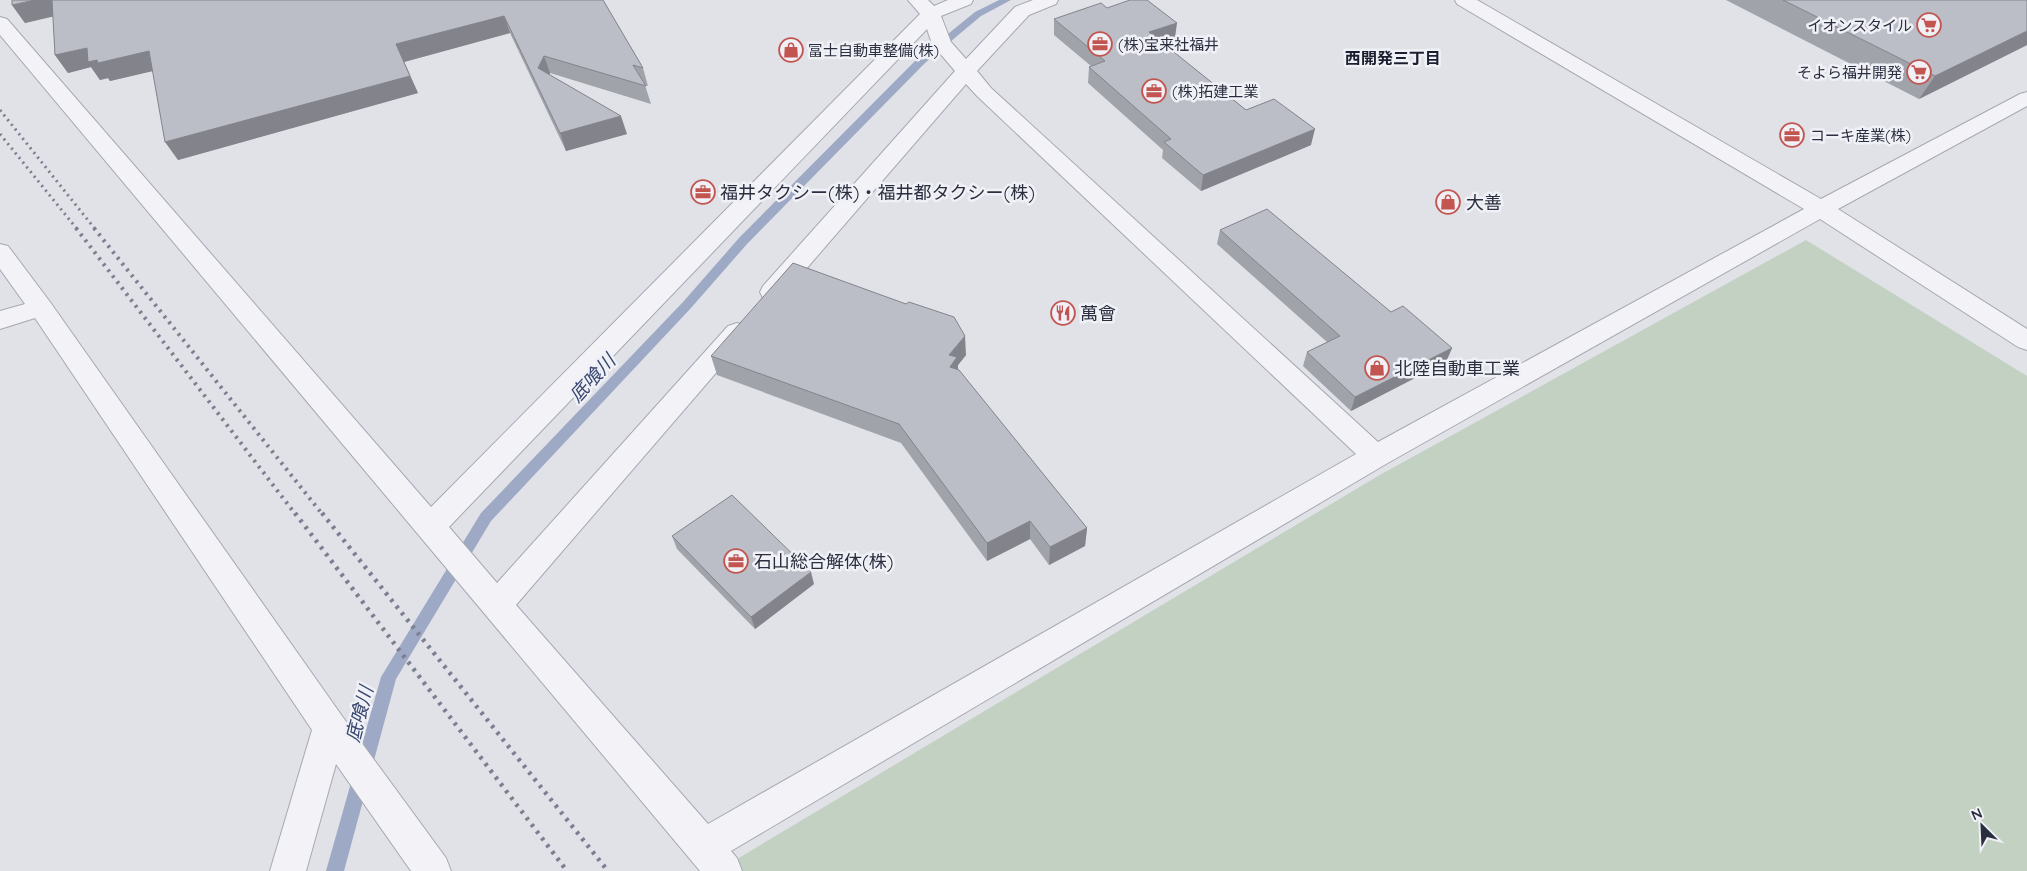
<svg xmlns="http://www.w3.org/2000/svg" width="2027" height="871" viewBox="0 0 2027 871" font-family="Quicksand,'Noto Sans JP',sans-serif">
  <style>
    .green { fill: #c3d1c2 }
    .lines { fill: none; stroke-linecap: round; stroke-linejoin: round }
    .stream { fill: #9eaac5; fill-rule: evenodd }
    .minor-casing { stroke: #a6a8b2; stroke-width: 2 }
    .minor { fill: #f3f3f7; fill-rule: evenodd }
    .rail-far2 { stroke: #7b7f90; stroke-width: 3; stroke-dasharray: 2 4; stroke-linecap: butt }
    .rail-far1 { stroke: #7b7f90; stroke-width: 4; stroke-dasharray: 2.5 5; stroke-linecap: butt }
    .rail { stroke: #7b7f90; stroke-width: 4.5; stroke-dasharray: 3 5.5; stroke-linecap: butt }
    .wall { fill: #a1a3ab }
    .shaded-wall { fill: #83848b }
    .building { fill: #bbbdc7; stroke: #83848b }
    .labels { text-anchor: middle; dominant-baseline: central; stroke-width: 5; stroke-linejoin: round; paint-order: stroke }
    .far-poi-label { font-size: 15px; fill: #2a2e3e; stroke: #f0f1f6; text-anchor: start }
    .far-neighbourhood-label { font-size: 16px; font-weight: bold; fill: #1c1f2f; stroke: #f0f1f6 }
    .poi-label { font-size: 18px; fill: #2a2e3e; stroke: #f0f1f6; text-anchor: start }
    .water-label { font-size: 19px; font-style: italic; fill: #38466f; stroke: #f0f1f6 }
  </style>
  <rect width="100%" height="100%" fill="#e0e2e8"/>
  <!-- green -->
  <path class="green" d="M1806,240L2027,376V871H724L722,868L1378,476Z"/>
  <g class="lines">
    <!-- stream -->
    <path class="stream" d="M999,0H1011L981,16L925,63L747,244L691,308L491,521L396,679L344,871H326L381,677L481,513L683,302L739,238L917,59L975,12Z"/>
    <!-- minor casing -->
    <g class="minor-casing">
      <g id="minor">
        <path d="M908,0H928L934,6L948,0H973L971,4L941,16L951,42L966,59L1015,7L1033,0H1058L1056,4L1029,15L977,71L991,88L1378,442L1804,209L1457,4L1455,0H1477L1821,199L2020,94L2027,92V106L1838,209L2027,329V350L2018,347L1820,219L1386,464L731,851L737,858L742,871H700L0,35V17L7,19L431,507L920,14ZM927,29L932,44L955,71L763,286L760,292L763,298L772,300L781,298L966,84L977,96L1356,454L708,824L516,605L746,338L750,332L746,326L737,323L728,326L497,583L449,527Z"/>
        <path d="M0,244L8,246L50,302L342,716L446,858L451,871H411L336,764L306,871H270L312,730L35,318L0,329V311L25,304L0,269Z"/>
      </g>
    </g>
    <!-- minor -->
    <use href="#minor" class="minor"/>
    <!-- rail-far2 -->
    <g class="rail-far2">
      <path d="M0,110L95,229"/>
      <path d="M0,134L77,229"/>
    </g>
    <!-- rail-far1 -->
    <g class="rail-far1">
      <path d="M76,228L296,515"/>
      <path d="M94,228L323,515"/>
    </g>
    <!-- rail -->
    <g class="rail">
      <path d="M295,513L567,871"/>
      <path d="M322,513L608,871"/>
    </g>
  </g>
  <!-- wall -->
  <g class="wall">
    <path d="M603,0L643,68L648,86L645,85L651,104L550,73V75L627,134L566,151L510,33L404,62L418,93L178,160L153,71L110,81L108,78L100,80L91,67L68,73L55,55L53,16L25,23L12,5Z"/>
    <path d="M1726,0H2027V45L1919,99Z"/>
    <path d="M1107,8L1175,38L1162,43L1246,110L1311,145L1201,191L1162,158L1163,150L1088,83L1089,67L1091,66L1054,35V19Z"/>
    <path d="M1220,230L1391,312L1452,348L1446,362L1351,411L1303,366L1307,352L1327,342L1217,244Z"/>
    <path d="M966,355L958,365V370L1087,528L1085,546L1049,565L1030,539L987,561L901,443L717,375L711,356Z"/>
    <path d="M672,536L814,584L755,629L677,549Z"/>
  </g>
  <!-- shaded-wall -->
  <g class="shaded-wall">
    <path d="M35,0H55L64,14L25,23L12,5Z"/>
    <path d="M504,16L510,33L404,62L418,93L178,160L165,142L396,44Z"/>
    <path d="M1177,23L1175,38L1147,48L1149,32Z"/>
    <path d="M2027,31V45L1919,99L1935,76Z"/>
    <path d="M87,48L149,51L161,69L110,81L108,78L100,80L91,67L68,73L55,55Z"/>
    <path d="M544,56L550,73L545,86L538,68Z"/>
    <path d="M621,116L627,134L566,151L560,133Z"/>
    <path d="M1315,129L1311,145L1201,191L1203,175Z"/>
    <path d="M965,336L966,355L958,365V377L952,386L949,355Z"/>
    <path d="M1452,348L1446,362L1351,411L1355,397Z"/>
    <path d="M1030,521V539L987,561V543Z"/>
    <path d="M1087,528L1085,546L1049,565L1050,547Z"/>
    <path d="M811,572L814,584L755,629L751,617Z"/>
  </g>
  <!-- building -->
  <g class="building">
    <path d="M12,0H35L12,5Z"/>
    <path d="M52,0H603L643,68L633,65L646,86L544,56L538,68L621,116L560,133L504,16L396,44L410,76L165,142L149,51L98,63L97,60L88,62L87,48L55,55Z"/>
    <path d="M1130,0H1147L1177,23L1149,32L1246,110L1274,99L1315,129L1203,175L1164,142L1171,139L1089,67L1105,61L1054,19L1101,3L1107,8Z"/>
    <path d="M1783,0H2027V31L1935,76Z"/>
    <path d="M1267,209L1391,312L1403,306L1452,348L1355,397L1307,352L1340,336L1220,230Z"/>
    <path d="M793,263L906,304L909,302L954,317L965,336L949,355L957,357L950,367L959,370L1087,528L1050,547L1030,521L987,543L899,424L711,356Z"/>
    <path d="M732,495L811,572L751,617L672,536Z"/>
  </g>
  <!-- icons -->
  <defs>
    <g id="supermarket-ring" transform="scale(1.25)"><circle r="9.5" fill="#f0f1f6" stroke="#c35550" stroke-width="1.5"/><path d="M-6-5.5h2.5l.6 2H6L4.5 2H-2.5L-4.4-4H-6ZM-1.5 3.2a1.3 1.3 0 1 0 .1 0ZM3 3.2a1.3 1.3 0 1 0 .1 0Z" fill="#c35550"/></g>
    <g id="office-ring" transform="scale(1.25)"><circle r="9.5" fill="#f0f1f6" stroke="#c35550" stroke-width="1.5"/><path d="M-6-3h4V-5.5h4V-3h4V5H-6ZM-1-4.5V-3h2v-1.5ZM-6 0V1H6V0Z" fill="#c35550"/></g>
    <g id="shop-ring" transform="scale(1.25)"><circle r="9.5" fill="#f0f1f6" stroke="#c35550" stroke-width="1.5"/><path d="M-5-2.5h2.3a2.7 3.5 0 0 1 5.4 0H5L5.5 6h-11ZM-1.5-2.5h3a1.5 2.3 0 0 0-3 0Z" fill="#c35550"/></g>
    <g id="restaurant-ring" transform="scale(1.25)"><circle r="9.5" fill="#f0f1f6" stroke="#c35550" stroke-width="1.5"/><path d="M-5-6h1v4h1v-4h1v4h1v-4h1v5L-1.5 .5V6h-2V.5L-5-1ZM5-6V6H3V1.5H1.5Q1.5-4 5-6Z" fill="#c35550"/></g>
  </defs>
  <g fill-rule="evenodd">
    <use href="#supermarket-ring" x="1929" y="25"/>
    <use href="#office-ring" x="1100" y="44"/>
    <use href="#shop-ring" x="791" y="50"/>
    <use href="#supermarket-ring" x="1919" y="72"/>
    <use href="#office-ring" x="1154" y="91"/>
    <use href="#office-ring" x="1792" y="135"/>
    <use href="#office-ring" x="703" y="192"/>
    <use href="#shop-ring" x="1448" y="202"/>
    <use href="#restaurant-ring" x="1063" y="313"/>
    <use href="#shop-ring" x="1377" y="368"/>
    <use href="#office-ring" x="736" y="561"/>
  </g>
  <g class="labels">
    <!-- far-poi labels -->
    <g class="far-poi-label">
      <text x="1912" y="25" text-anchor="end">イオンスタイル</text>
      <text x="1118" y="44">(株)宝来社福井</text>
      <text x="808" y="50">冨士自動車整備(株)</text>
      <text x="1902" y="72" text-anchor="end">そよら福井開発</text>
      <text x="1172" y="91">(株)拓建工業</text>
      <text x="1810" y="135">コーキ産業(株)</text>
    </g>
    <!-- far-neighbourhood labels -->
    <g class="far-neighbourhood-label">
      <text x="1393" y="58">西開発三丁目</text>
    </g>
    <!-- poi labels -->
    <g class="poi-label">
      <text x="720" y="192">福井タクシー(株)・福井都タクシー(株)</text>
      <text x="1466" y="202">大善</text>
      <text x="1080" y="313">萬會</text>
      <text x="1394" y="368">北陸自動車工業</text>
      <text x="754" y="561">石山総合解体(株)</text>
    </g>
    <!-- water labels -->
    <g class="water-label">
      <text transform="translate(592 378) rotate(-47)">底喰川</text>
      <text transform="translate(359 714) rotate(-75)">底喰川</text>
    </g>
  </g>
  <!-- north arrow -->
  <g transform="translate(1982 826) rotate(336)" stroke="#f0f1f6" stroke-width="4" paint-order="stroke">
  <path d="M0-4L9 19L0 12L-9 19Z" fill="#2a2e3e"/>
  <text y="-8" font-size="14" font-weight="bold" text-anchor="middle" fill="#2a2e3e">N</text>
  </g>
</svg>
